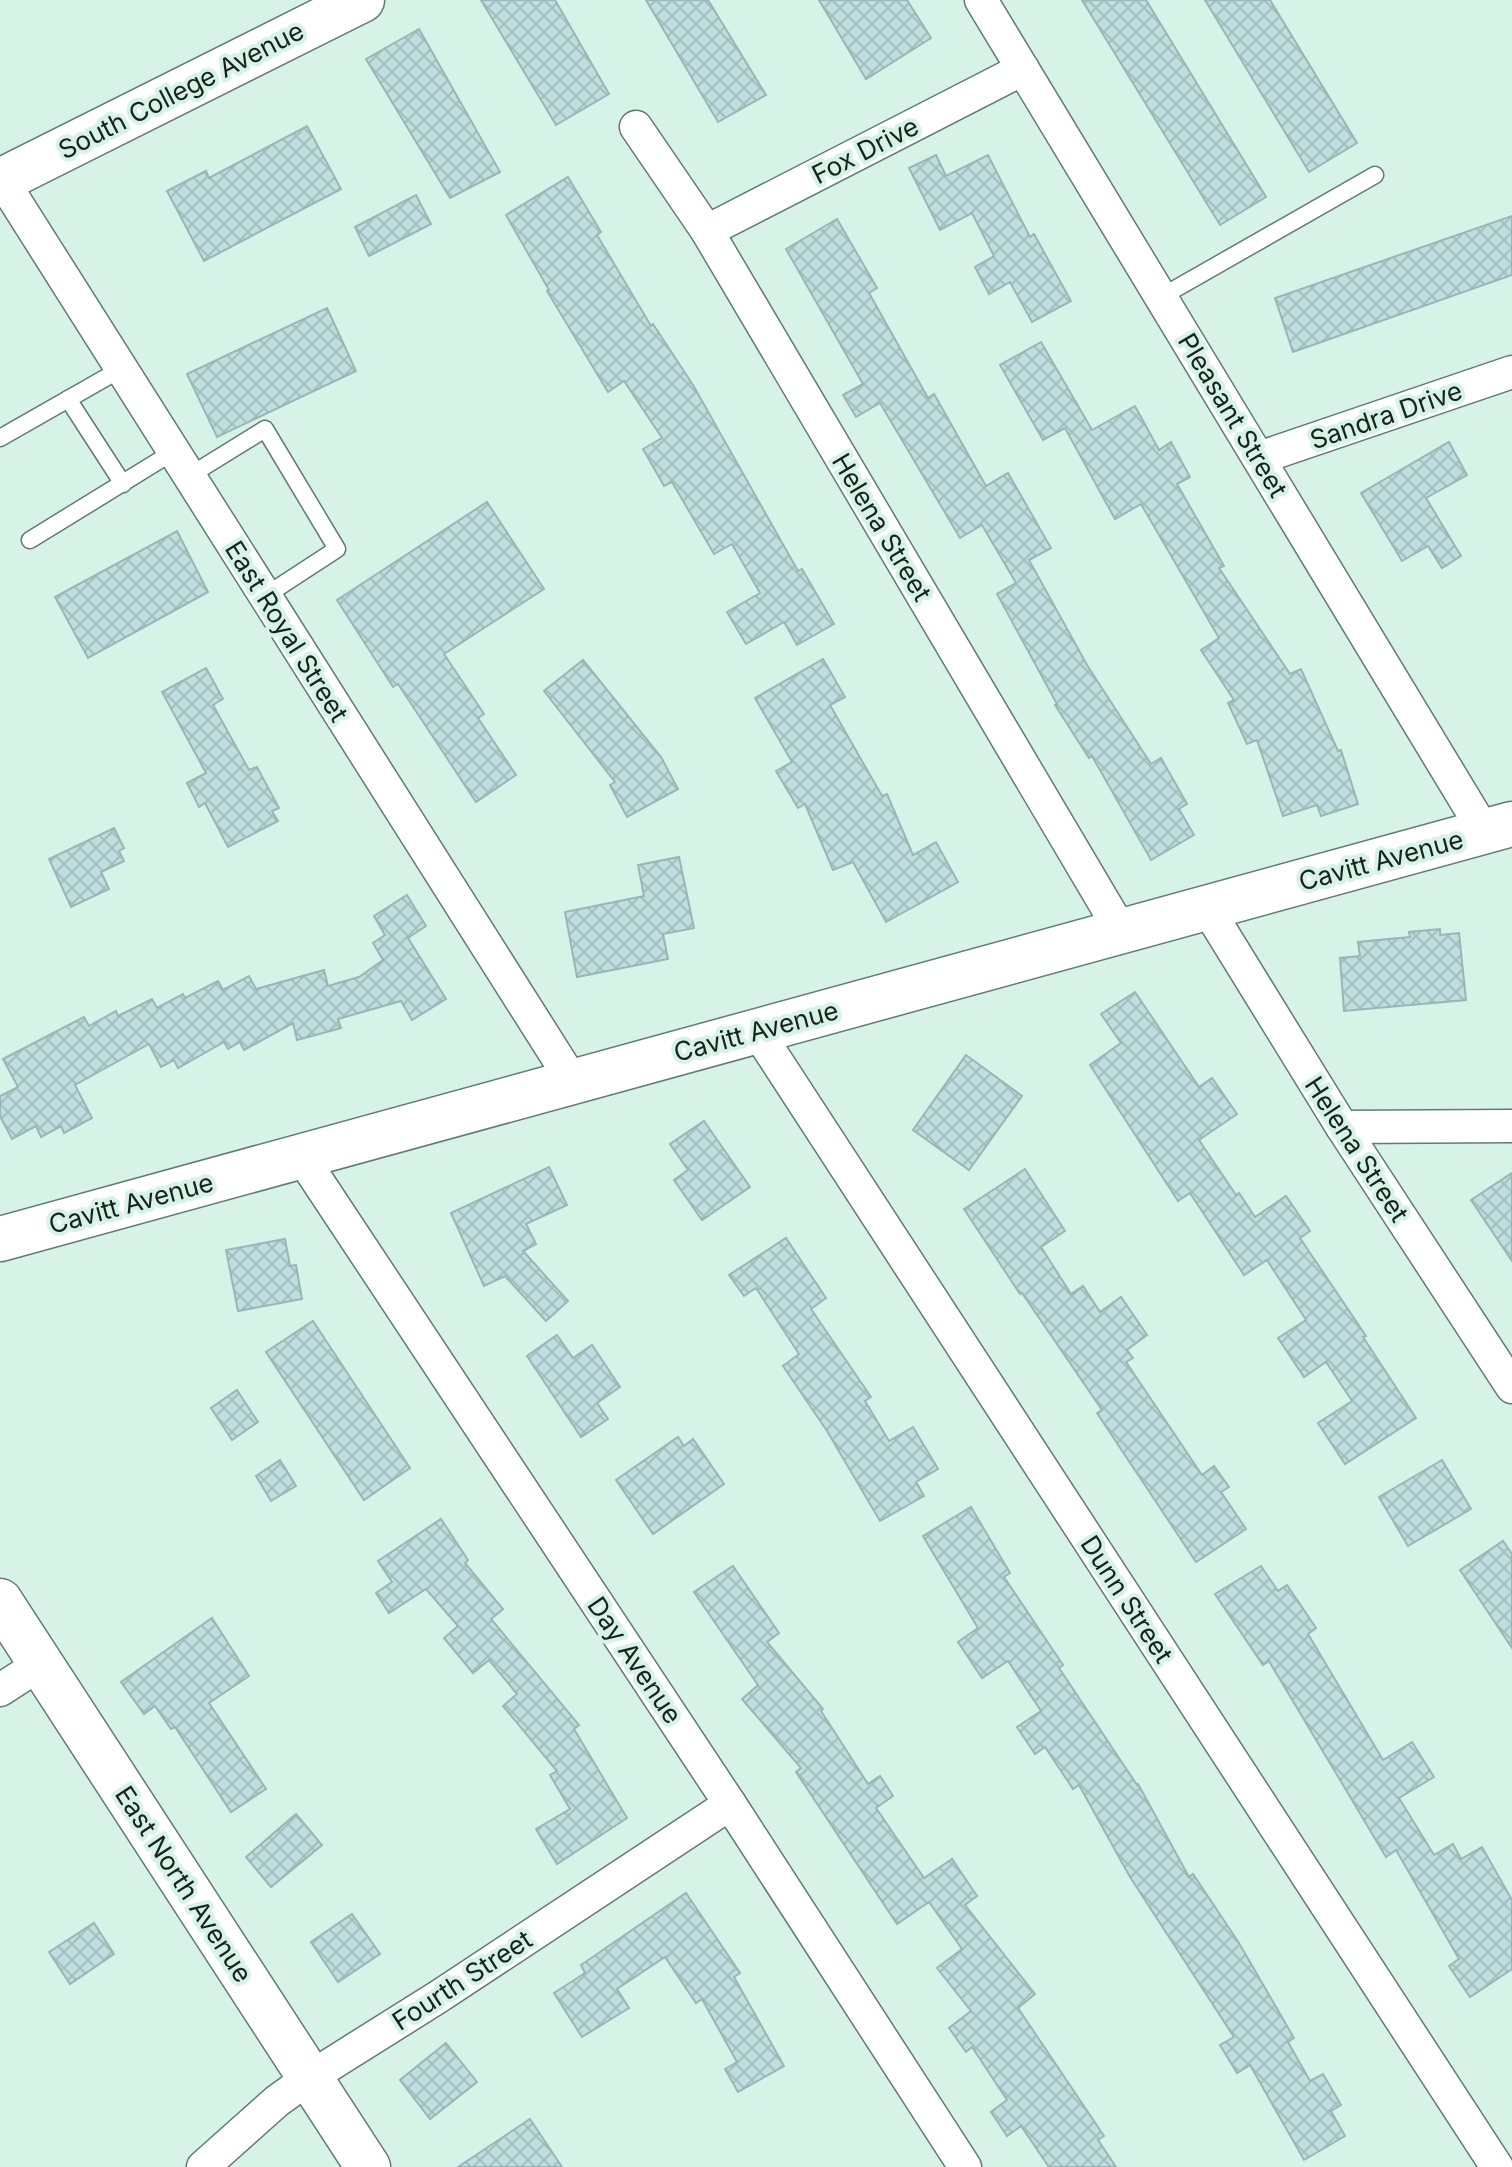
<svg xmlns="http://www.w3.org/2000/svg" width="1512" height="2167" viewBox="0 0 1512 2167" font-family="Inter,sans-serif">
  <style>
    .building { fill: url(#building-cross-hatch); stroke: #98b6b7; stroke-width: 2 }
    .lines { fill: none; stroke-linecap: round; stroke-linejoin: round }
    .lane-casing { stroke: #617b71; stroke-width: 19 }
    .street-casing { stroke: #617b71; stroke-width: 35 }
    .secondary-casing { stroke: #617b71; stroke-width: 47 }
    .lane { stroke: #fff; stroke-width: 16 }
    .street { stroke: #fff; stroke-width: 32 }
    .secondary { stroke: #fff; stroke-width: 44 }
    .labels { text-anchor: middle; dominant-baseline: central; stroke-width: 8; stroke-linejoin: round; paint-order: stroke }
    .street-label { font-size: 26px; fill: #17221e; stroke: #d7f3e8 }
  </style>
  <defs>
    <pattern id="building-cross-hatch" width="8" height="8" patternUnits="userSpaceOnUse" patternTransform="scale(2)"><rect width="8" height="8" fill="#bfdede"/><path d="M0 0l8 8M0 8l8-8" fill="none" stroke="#a3bebe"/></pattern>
  </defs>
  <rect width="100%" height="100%" fill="#d7f3e8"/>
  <!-- building -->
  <g class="building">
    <path d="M481,0H555L609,94L556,125Z"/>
    <path d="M646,0H708L766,95L718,122Z"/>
    <path d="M819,0H907L931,38L866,79Z"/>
    <path d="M1082,0H1146L1266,197L1220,225Z"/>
    <path d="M1205,0H1270L1357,143L1309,172Z"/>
    <path d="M419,29L500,172L450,198L366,59Z"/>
    <path d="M307,126L341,189L204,261L167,191L206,171L209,178Z"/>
    <path d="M936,155L946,176L988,155L1030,237L1034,234L1071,301L1032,322L1010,282L989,294L975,267L994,256L972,213L940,230L909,168Z"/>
    <path d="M568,177L601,232L597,235L651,326L653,324L693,385L798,571L802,569L834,624L797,645L784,622L746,644L727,612L760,593L732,544L714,554L672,482L664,486L643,449L662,438L624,381L608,392L547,291L549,290L506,215Z"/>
    <path d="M416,195L431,224L369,256L355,227Z"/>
    <path d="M1512,216V275L1293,352L1275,298Z"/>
    <path d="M837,219L877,288L869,293L928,398L934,394L986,486L1008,473L1051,548L1029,560L1087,665L1151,764L1161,758L1187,804L1179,809L1194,835L1151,860L1092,756L1089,758L1055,705L1057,704L997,594L1016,583L982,525L960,538L880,403L856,417L843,395L863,384L786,249Z"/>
    <path d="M327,308L356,371L217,437L187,374Z"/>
    <path d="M1041,342L1092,430L1135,406L1159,450L1171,442L1190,477L1177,484L1224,566L1219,568L1290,674L1301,669L1338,751L1341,750L1358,804L1321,816L1317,805L1283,816L1257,740L1247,744L1228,703L1234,700L1201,650L1219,638L1141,504L1115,519L1065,428L1043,440L1000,365Z"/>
    <path d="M1449,442L1467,475L1426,498L1461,556L1442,568L1428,546L1402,561L1361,493Z"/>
    <path d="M487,502L544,589L444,654L484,714L478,718L516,775L476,802L398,684L393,687L337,600Z"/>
    <path d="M177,531L208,592L88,658L55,597Z"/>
    <path d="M823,659L845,697L830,705L882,796L887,794L913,855L936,842L958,882L886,922L853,862L833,870L805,804L798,808L776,771L792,762L755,698Z"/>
    <path d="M583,660L661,757L678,789L627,817L610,785L615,782L544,691Z"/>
    <path d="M206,668L223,699L213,705L249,770L257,767L279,808L272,811L278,821L228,847L205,803L199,807L187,783L206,773L162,692Z"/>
    <path d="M114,828L124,848L119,851L124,861L101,872L109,889L71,907L49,859Z"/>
    <path d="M679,857L694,928L663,934L668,959L577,977L565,912L644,896L638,865Z"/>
    <path d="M407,895L426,926L408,938L446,999L412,1020L401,1001L338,1019L341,1028L297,1040L293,1023L244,1050L240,1042L228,1049L224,1042L178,1068L174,1060L161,1067L149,1044L75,1085L92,1118L64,1133L61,1126L41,1137L36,1126L12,1139L0,1116V1096L18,1087L3,1059L84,1017L89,1026L116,1011L118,1016L152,999L157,1008L183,994L185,998L218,981L223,990L249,976L256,989L324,970L328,986L359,977L383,960L373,943L385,935L374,916Z"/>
    <path d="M1440,929V935L1459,933L1466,1000L1344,1011L1340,958L1360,956L1358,942L1410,937L1409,932Z"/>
    <path d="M1135,992L1199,1087L1212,1078L1237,1114L1199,1140L1236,1195L1239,1193L1255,1217L1286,1196L1310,1231L1300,1238L1366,1336L1363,1337L1416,1418L1345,1464L1318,1423L1352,1401L1326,1362L1304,1377L1278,1338L1306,1320L1267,1260L1244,1275L1190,1193L1178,1201L1090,1065L1121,1043L1101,1014Z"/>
    <path d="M966,1055L1022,1096L969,1170L913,1130Z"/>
    <path d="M704,1121L750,1187L702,1220L674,1180L688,1170L670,1144Z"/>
    <path d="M549,1167L567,1205L526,1224L536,1244L523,1251L568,1301L546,1321L505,1276L484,1286L451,1213Z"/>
    <path d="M1025,1169L1065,1231L1041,1247L1071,1294L1083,1286L1100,1312L1121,1297L1147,1335L1127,1350L1133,1358L1126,1362L1202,1475L1214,1466L1229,1487L1221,1492L1246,1529L1196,1562L1097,1413L1102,1410L1022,1293L1020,1294L964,1209Z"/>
    <path d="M1512,1173V1261L1471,1200Z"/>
    <path d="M786,1238L826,1298L811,1309L871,1397L865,1401L889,1441L913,1427L938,1469L916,1482L924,1496L880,1521L827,1431L783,1366L799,1354L756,1288L744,1296L729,1275Z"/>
    <path d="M285,1239L290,1266L296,1265L302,1299L238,1311L226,1250Z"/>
    <path d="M313,1321L410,1468L364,1500L266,1352Z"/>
    <path d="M557,1335L573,1358L592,1345L620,1387L597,1403L608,1419L581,1437L527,1356Z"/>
    <path d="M237,1390L258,1422L232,1440L211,1408Z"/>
    <path d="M678,1437L684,1446L693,1439L724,1484L653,1534L616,1480Z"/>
    <path d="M280,1460L296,1486L271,1501L256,1476Z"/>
    <path d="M1442,1460L1471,1509L1408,1546L1379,1497Z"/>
    <path d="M971,1507L1010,1573L1004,1577L1063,1665L1059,1668L1137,1785L1138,1784L1189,1877L1193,1874L1239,1943L1294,2038L1288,2042L1310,2081L1323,2074L1341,2105L1331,2111L1345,2136L1304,2160L1250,2065L1237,2073L1220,2045L1234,2037L1130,1877L1079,1785L1073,1789L1045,1747L1035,1754L1017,1727L1041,1711L1008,1661L982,1678L958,1642L978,1628L923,1536Z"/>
    <path d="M441,1519L468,1560L465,1563L503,1609L491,1619L579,1725L574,1729L627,1818L557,1864L536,1829L570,1809L550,1775L557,1771L503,1706L517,1694L489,1660L473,1673L444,1638L458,1626L426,1589L389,1613L376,1593L392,1582L378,1561Z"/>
    <path d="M1503,1541L1512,1554V1648L1460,1570Z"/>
    <path d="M733,1566L779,1633L767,1642L823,1709L821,1711L868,1784L880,1776L893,1796L876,1808L924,1878L952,1859L977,1896L965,1905L1035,1994L1018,2008L1104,2136L1098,2140L1116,2167H1049L1021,2126L1007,2136L991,2112L1007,2100L972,2047L966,2052L949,2028L971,2011L937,1968L962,1949L929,1902L897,1924L796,1772L801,1768L742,1699L758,1685L694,1592Z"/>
    <path d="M1261,1566L1278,1591L1287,1585L1316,1628L1308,1634L1383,1760L1412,1742L1434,1777L1399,1798L1434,1855L1453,1844L1461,1859L1482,1847L1512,1900V1969L1470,1997L1449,1966L1459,1959L1396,1850L1386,1857L1269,1661L1263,1665L1215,1594Z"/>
    <path d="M212,1618L249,1676L209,1703L266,1789L231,1812L175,1727L171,1729L155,1706L144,1714L121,1682Z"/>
    <path d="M296,1814L322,1845L271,1887L246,1857Z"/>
    <path d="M686,1893L740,1973L734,1977L784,2066L738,2092L725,2069L737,2062L702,1999L696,2003L665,1957L617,1989L629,2008L582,2037L554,1993L585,1973L581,1965Z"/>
    <path d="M352,1914L380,1954L338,1982L311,1942Z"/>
    <path d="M94,1923L114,1954L70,1984L49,1952Z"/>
    <path d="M446,2043L477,2082L430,2119L400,2080Z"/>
    <path d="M530,2119L562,2167H458Z"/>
  </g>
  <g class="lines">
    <!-- lane casing -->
    <g class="lane-casing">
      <g id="lane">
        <path d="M1161,297L1375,175"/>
        <path d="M68,399L123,484"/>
        <path d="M0,438L121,369"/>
        <path d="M189,476L265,429L337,549L265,596"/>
        <path d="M30,540L173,452"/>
      </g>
    </g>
    <!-- street casing -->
    <g class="street-casing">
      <g id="street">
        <path d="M981,0L1484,831"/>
        <path d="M636,127L707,231L1121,931"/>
        <path d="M2,180L573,1082"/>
        <path d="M707,231L1023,69"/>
        <path d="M1259,458L1512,372"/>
        <path d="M1207,908L1342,1127L1512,1387"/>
        <path d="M757,1031L1497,2167"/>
        <path d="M1342,1127L1512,1126"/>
        <path d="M301,1156L730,1804L965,2167"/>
        <path d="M0,1690L42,1663"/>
        <path d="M203,2167L277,2101L309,2078L438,1997L730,1804"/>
      </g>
    </g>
    <!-- secondary casing -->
    <g class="secondary-casing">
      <g id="secondary">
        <path d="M0,181L362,0"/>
        <path d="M0,1239L1512,824"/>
        <path d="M0,1601L368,2167"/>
      </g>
    </g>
    <!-- lane -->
    <use href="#lane" class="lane"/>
    <!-- street -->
    <use href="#street" class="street"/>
    <!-- secondary -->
    <use href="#secondary" class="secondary"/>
  </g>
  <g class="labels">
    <!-- street labels -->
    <g class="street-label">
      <text transform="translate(181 90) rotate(-27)">South College Avenue</text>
      <text transform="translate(865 150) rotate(-27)">Fox Drive</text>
      <text transform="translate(1233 415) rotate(59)">Pleasant Street</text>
      <text transform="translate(1386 415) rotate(-19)">Sandra Drive</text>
      <text transform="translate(882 527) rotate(59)">Helena Street</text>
      <text transform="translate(287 631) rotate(58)">East Royal Street</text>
      <text transform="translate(1381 860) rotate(-15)">Cavitt Avenue</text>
      <text transform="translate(756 1031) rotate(-15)">Cavitt Avenue</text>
      <text transform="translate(1357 1149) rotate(57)">Helena Street</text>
      <text transform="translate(131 1203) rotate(-15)">Cavitt Avenue</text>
      <text transform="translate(1127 1599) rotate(57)">Dunn Street</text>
      <text transform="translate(635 1660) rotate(56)">Day Avenue</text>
      <text transform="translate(184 1884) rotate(57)">East North Avenue</text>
      <text transform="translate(462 1980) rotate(-33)">Fourth Street</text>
    </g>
  </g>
</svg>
